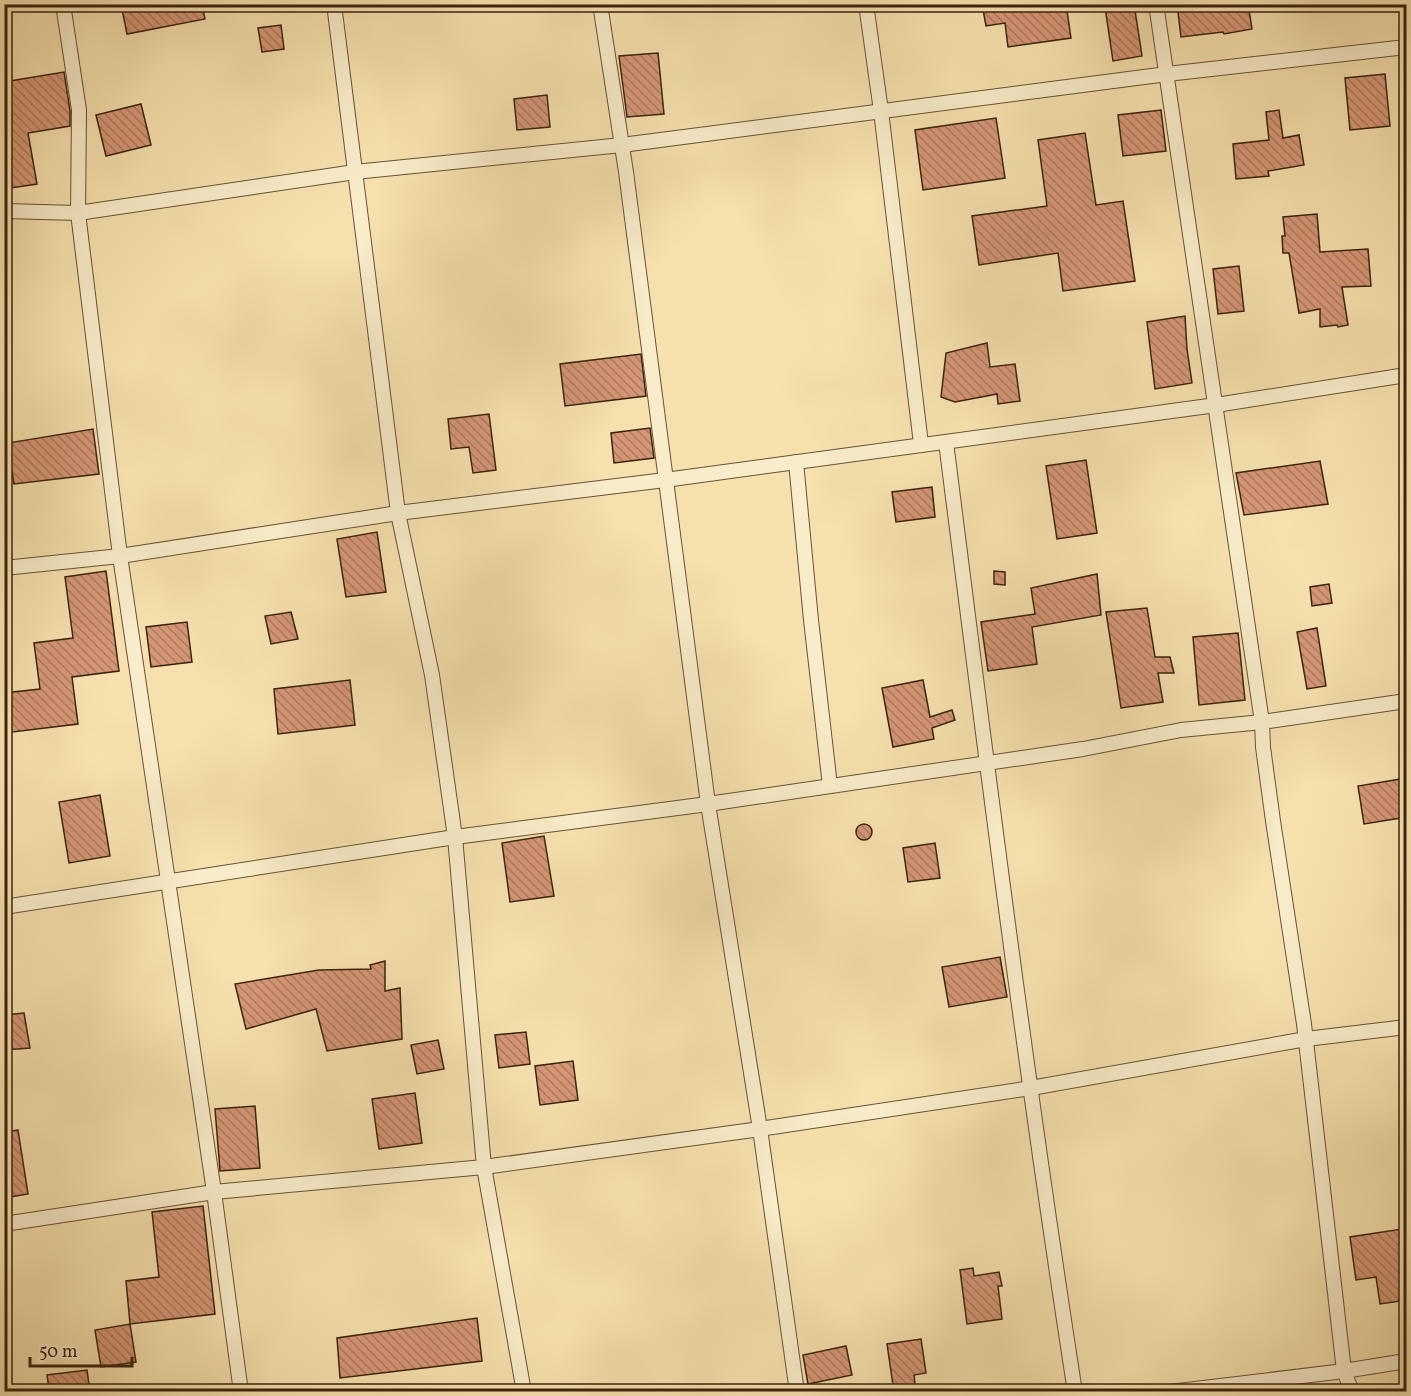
<svg xmlns="http://www.w3.org/2000/svg" width="1411" height="1396" viewBox="0 0 1411 1396" font-family="Vollkorn,serif">
  <style>
    .building { fill: url(#building-back-hatch); stroke: #3a230f; stroke-width: 1.5 }
    .lines { fill: none; stroke-linecap: round; stroke-linejoin: round }
    .minor-casing { stroke: #695237; stroke-width: 16 }
    .minor { stroke: #f9ecca; stroke-width: 14 }
  </style>
  <defs>
    <pattern id="building-back-hatch" width="6" height="6" patternUnits="userSpaceOnUse" patternTransform="scale(1.5)"><rect width="6" height="6" fill="#d59676"/><path d="M-1 5l2 2M0 0l6 6M5-1l2 2" fill="none" stroke="#ae7a5f"/></pattern>
  </defs>
  <rect width="100%" height="100%" fill="#f6e1ae"/>
  <filter id="stains"><feTurbulence type="fractalNoise" baseFrequency=".00333" numOctaves="4"/><feColorMatrix values="0 0 0 0 .2 0 0 0 0 .09 0 0 0 0 .02 0 0 0 .5 -.17"/></filter>
  <radialGradient id="worn" r=".72"><stop offset=".6" stop-color="#630" stop-opacity="0"/><stop offset="1" stop-color="#630" stop-opacity=".3"/></radialGradient>
  <!-- building -->
  <g class="building">
    <path d="M121,4H202L205,19L127,34Z"/>
    <path d="M982,4H1066L1071,38L1008,47L1005,23L986,26Z"/>
    <path d="M1122,4H1134L1142,56L1113,61L1105,7Z"/>
    <path d="M1177,4H1248L1252,29L1224,34L1223,32L1181,37Z"/>
    <path d="M281,25L284,49L262,52L258,28Z"/>
    <path d="M658,53L664,114L627,117L619,56Z"/>
    <path d="M64,72L70,111V126L28,133L37,184L4,189V82Z"/>
    <path d="M1385,74L1390,126L1350,130L1345,78Z"/>
    <path d="M547,95L550,127L517,130L514,99Z"/>
    <path d="M141,104L151,145L106,156L96,115Z"/>
    <path d="M1161,110L1166,151L1123,156L1118,115Z"/>
    <path d="M1279,110L1283,138L1299,135L1304,165L1268,171L1269,176L1236,179L1233,144L1269,140L1266,112Z"/>
    <path d="M996,118L1005,178L923,190L915,130Z"/>
    <path d="M1085,133L1096,205L1123,201L1135,281L1063,291L1058,253L979,265L972,216L1047,206L1038,140Z"/>
    <path d="M1317,214L1320,252L1368,249L1371,286L1342,287L1348,325L1338,327L1337,325L1320,327V309L1299,313L1289,253H1283L1282,236H1285L1283,217Z"/>
    <path d="M1239,266L1244,311L1218,314L1213,269Z"/>
    <path d="M1185,316L1187,349L1192,383L1155,389L1147,322Z"/>
    <path d="M987,343L990,367L1015,364L1020,401L998,404L997,394L955,402L941,397L946,353Z"/>
    <path d="M641,354L646,396L565,406L560,364Z"/>
    <path d="M489,414L496,470L473,473L469,447L451,449L448,419Z"/>
    <path d="M650,428L654,458L614,463L611,433Z"/>
    <path d="M93,429L99,474L14,484L8,443Z"/>
    <path d="M1086,460L1097,533L1057,539L1046,466Z"/>
    <path d="M1320,461L1328,504L1244,515L1236,473Z"/>
    <path d="M932,487L935,517L896,522L892,492Z"/>
    <path d="M377,532L386,592L346,597L337,539Z"/>
    <path d="M106,571L119,671L72,677L78,724L4,733V693L40,689L34,643L73,638L65,577Z"/>
    <path d="M994,571L1005,572V585L994,584Z"/>
    <path d="M1097,574L1101,615L1032,627L1037,664L988,671L981,622L1035,614L1031,588Z"/>
    <path d="M1329,584L1332,603L1312,606L1310,587Z"/>
    <path d="M1147,608L1155,657H1170L1174,673H1158L1163,702L1121,708L1106,612Z"/>
    <path d="M291,612L298,639L271,644L265,616Z"/>
    <path d="M187,622L192,662L151,667L146,627Z"/>
    <path d="M1317,628L1326,686L1307,689L1297,632Z"/>
    <path d="M1238,633L1245,700L1199,705L1193,637Z"/>
    <path d="M350,680L355,725L278,734L274,689Z"/>
    <path d="M923,680L930,717L952,710L955,720L932,728L934,739L893,747L882,688Z"/>
    <path d="M1407,778V817L1364,824L1358,786Z"/>
    <path d="M100,795L110,856L69,863L59,802Z"/>
    <circle cx="864" cy="832" r="8"/>
    <path d="M544,836L554,896L510,902L502,843Z"/>
    <path d="M935,843L940,878L908,882L903,848Z"/>
    <path d="M1000,957L1007,997L949,1007L942,967Z"/>
    <path d="M385,961V991L400,988L402,1039L327,1051L316,1009L246,1029L235,984L319,970L371,969L370,965Z"/>
    <path d="M24,1013L30,1048L4,1050V1015Z"/>
    <path d="M526,1032L530,1064L499,1068L495,1035Z"/>
    <path d="M438,1040L444,1069L417,1074L411,1045Z"/>
    <path d="M573,1061L578,1100L540,1105L535,1066Z"/>
    <path d="M415,1093L422,1143L379,1149L372,1099Z"/>
    <path d="M255,1106L260,1168L220,1171L215,1109Z"/>
    <path d="M18,1130L28,1194L4,1198V1132Z"/>
    <path d="M203,1206L215,1314L130,1324L126,1281L159,1277L152,1212Z"/>
    <path d="M1402,1229L1407,1260V1300L1380,1304L1376,1277L1356,1280L1350,1237Z"/>
    <path d="M973,1268L974,1276L999,1272L1002,1286H998L1002,1319L967,1324L960,1270Z"/>
    <path d="M477,1318L482,1361L340,1378L337,1338Z"/>
    <path d="M130,1324L136,1362L101,1367L95,1330Z"/>
    <path d="M921,1339L926,1373L914,1375L916,1392H894L887,1344Z"/>
    <path d="M846,1346L852,1375L808,1384L803,1355Z"/>
    <path d="M87,1370L90,1392H55V1389H49L47,1375Z"/>
  </g>
  <g class="lines">
    <!-- minor casing -->
    <g class="minor-casing">
      <g id="minor">
        <path d="M63,4L79,110L78,213L120,556L214,1192L241,1392"/>
        <path d="M334,4L398,513L432,675L455,837L484,1167L524,1392"/>
        <path d="M600,4L626,172L708,804L760,1129L797,1392"/>
        <path d="M866,4L881,111L921,444"/>
        <path d="M1156,4L1262,722L1263,747L1273,821L1304,1024L1344,1371L1352,1392"/>
        <path d="M4,211L78,213L355,172L622,145L1167,74L1406,47"/>
        <path d="M946,442C986,759 1026,1076 1075,1392"/>
        <path d="M796,462L811,620L830,786"/>
        <path d="M4,568L120,556L398,513L665,480L1216,405L1406,375"/>
        <path d="M4,907L455,837L708,804L1083,749L1181,730L1262,722L1406,701"/>
        <path d="M4,1224L214,1192L484,1167L760,1129L1031,1088L1306,1039L1406,1027"/>
        <path d="M1170,1392L1344,1371L1406,1361"/>
      </g>
    </g>
    <!-- minor -->
    <use href="#minor" class="minor"/>
  </g>
  <!-- margin -->
  <rect width="1411" height="1396" fill="none" stroke="#f6e1ae" stroke-width="24"/>
  <rect x="6" y="6" width="1399" height="1384" fill="none" stroke="#3a230f" stroke-width="3"/>
  <rect x="12" y="12" width="1387" height="1372" fill="none" stroke="#3a230f" stroke-width="1.5"/>
  <!-- scale -->
  <path d="M30 1357v9h102v-9" fill="none" stroke="#3a230f" stroke-width="3"/>
  <text x="39" y="1357" font-size="18" fill="#3a230f" stroke="#f9ecca" stroke-width="4.5" paint-order="stroke">50 m</text>
  <rect width="100%" height="100%" filter="url(#stains)"/>
  <rect width="100%" height="100%" fill="url(#worn)"/>
</svg>
